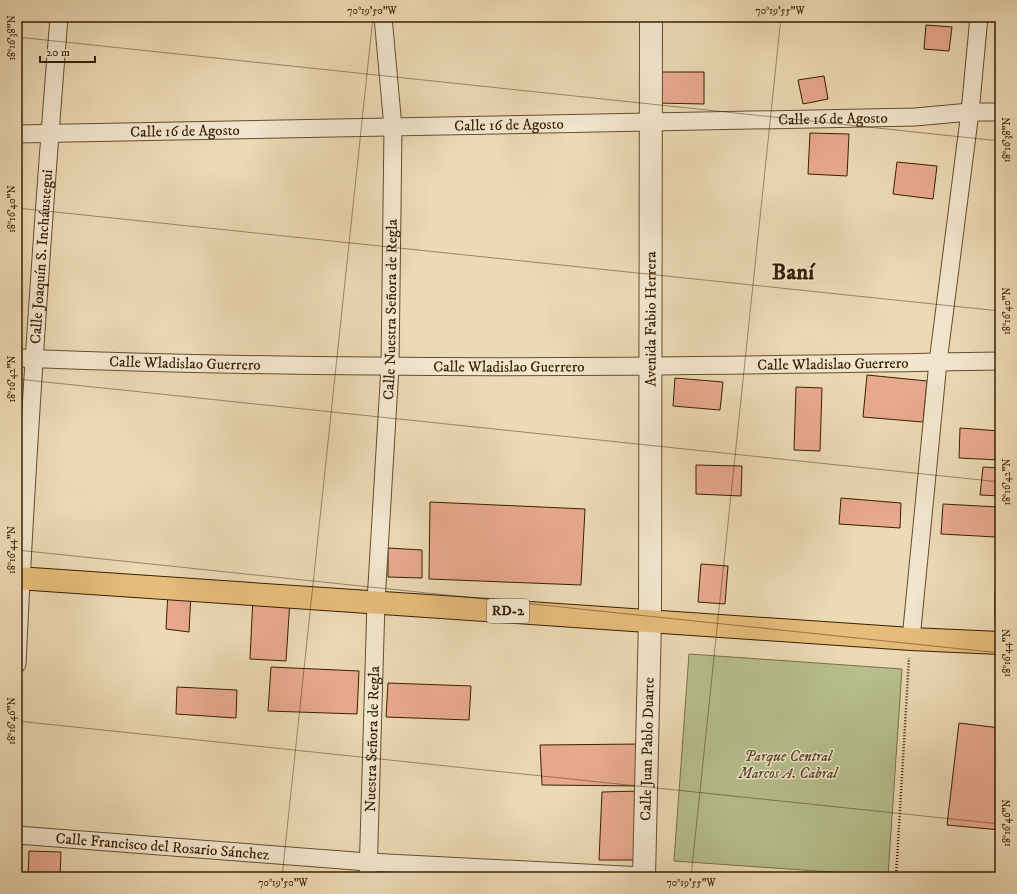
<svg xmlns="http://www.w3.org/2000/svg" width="1017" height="894" viewBox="0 0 1017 894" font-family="'IM FELL DW Pica',serif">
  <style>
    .green { fill: #b7bf8e; stroke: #787047 }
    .building { fill: #e9a98f; stroke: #382000 }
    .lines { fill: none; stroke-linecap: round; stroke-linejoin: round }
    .minor-casing { stroke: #654e2d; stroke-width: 19 }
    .tertiary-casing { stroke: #654e2d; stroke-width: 24 }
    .primary-casing { stroke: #382000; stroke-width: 24 }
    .path { stroke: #382000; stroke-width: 2.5; stroke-dasharray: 1 2; stroke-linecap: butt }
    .minor { stroke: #f3e6cf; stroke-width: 17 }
    .tertiary { stroke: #f3e6cf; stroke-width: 22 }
    .primary { stroke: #e6bc7a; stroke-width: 22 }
    .ticks { fill: none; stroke: #382000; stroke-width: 1; stroke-opacity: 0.45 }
    .labels { text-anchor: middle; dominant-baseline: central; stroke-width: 3; stroke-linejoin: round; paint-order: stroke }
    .shield { fill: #f3e6cf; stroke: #705b3e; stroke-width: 1 }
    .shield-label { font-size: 14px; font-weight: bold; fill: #382000 }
    .street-label { font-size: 15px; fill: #382000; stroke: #f3e6cf }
    .park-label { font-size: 15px; font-style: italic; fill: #584824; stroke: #f3e6cf }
    .town-label { font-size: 23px; font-weight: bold; fill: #382000; stroke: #f3e6cf }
    .neatline { fill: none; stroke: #382000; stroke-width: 1.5 }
    .ticks-label { font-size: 10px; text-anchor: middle; fill: #382000 }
  </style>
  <rect width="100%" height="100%" fill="#ecd9b5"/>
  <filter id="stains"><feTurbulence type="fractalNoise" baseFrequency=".005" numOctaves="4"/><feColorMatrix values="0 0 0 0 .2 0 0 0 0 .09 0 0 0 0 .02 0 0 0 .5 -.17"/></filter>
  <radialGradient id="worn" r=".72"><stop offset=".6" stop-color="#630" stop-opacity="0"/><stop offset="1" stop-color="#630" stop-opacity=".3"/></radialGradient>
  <!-- green -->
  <path class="green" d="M689,654L902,669L888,876L674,861Z"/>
  <!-- building -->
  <g class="building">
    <path d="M926,25L952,27L949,51L924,49Z"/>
    <path d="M656,72H704V104L656,103Z"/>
    <path d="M824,76L828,99L803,104L798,80Z"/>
    <path d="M810,133L849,134L847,176L808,174Z"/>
    <path d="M897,162L937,166L933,199L893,194Z"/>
    <path d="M867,375L927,381L923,422L863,417Z"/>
    <path d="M675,378L723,382L720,410L673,406Z"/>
    <path d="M796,387L822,388L820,451L794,450Z"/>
    <path d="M960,428L1000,431V460L959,458Z"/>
    <path d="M696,465L742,466L741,496L696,494Z"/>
    <path d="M983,467L1000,468V496L980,495Z"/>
    <path d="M841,498L901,503L900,528L839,524Z"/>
    <path d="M430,502L585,509L581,585L429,579Z"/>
    <path d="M943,504L998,507L996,537L941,534Z"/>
    <path d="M388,548L422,550V578L388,577Z"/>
    <path d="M701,564L728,566L725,604L698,602Z"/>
    <rect x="995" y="590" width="5" height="31"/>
    <path d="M168,591L191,593L189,632L166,629Z"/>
    <path d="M253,597L290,600L286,661L250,659Z"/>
    <path d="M271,667L359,671L357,714L268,711Z"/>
    <path d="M388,683L471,686L469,720L386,717Z"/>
    <path d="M177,687L237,690L236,718L176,714Z"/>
    <path d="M959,723L1000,728V830L947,825Z"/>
    <path d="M641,744L639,786L542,785L540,745Z"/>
    <path d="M640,791L638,860H599L602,792Z"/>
    <path d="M29,851L61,852L60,877H28Z"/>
  </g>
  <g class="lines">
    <!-- minor casing -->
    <g class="minor-casing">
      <g id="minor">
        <path id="s1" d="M17,134L915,117L970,112H1000"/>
        <path id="s2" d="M17,358C345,371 672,367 1000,361"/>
        <path d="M911,639L938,362L970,112L979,17"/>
        <path id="s3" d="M17,664C27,448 42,232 59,17"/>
        <path id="s4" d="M17,835L368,862L644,876"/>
        <path id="s5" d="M368,877L376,602L390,367L393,127L383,17"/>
      </g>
    </g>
    <!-- tertiary casing -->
    <g class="tertiary-casing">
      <g id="tertiary">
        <path id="s6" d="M644,877L650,620L651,17"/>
      </g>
    </g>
    <!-- primary casing -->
    <g class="primary-casing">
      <path id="primary" d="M17,578L911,639L1000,643"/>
    </g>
    <!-- path -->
    <path class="path" d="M896,877L909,658"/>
    <!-- minor -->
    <use href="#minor" class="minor"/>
    <!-- tertiary -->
    <use href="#tertiary" class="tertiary"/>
    <!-- primary -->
    <use href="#primary" class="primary"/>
  </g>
  <!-- ticks -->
  <path class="ticks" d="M17,37L1000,141M17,208L1000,311M17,379L1000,482M17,550L1000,653M17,721L1000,824M282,877L373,17M691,877L781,17"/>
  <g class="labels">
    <!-- shield labels -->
    <rect class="shield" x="487" y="599" width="42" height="24" rx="3"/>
    <g class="shield-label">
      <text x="508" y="611">RD-2</text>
    </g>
    <!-- street labels -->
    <g class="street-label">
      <text stroke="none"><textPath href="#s1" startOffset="816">Calle 16 de Agosto</textPath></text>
      <text stroke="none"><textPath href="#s1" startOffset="492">Calle 16 de Agosto</textPath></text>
      <text stroke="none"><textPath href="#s1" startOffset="168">Calle 16 de Agosto</textPath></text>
      <text stroke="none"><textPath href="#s3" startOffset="408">Calle Joaquín S. Incháustegui</textPath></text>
      <text stroke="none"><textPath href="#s5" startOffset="568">Calle Nuestra Señora de Regla</textPath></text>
      <text stroke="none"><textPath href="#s6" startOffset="558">Avenida Fabio Herrera</textPath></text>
      <text stroke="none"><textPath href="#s2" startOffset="168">Calle Wladislao Guerrero</textPath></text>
      <text stroke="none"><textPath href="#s2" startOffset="816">Calle Wladislao Guerrero</textPath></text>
      <text stroke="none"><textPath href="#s2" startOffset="492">Calle Wladislao Guerrero</textPath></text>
      <text stroke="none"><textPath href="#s5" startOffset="138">Nuestra Señora de Regla</textPath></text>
      <text stroke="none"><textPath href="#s6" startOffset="128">Calle Juan Pablo Duarte</textPath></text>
      <text stroke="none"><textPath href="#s4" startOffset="146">Calle Francisco del Rosario Sánchez</textPath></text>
    </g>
    <!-- park labels -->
    <g class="park-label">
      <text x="788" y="756">Parque Central<tspan x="788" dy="17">Marcos A. Cabral</tspan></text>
    </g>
    <!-- town labels -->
    <g class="town-label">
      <text x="793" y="272">Baní</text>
    </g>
  </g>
  <!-- margin -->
  <rect width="1017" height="894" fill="none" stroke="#ecd9b5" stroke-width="44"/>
  <!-- scale -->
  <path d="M40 56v6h55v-6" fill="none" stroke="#382000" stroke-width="2"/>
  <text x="46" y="56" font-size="12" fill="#382000" stroke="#f3e6cf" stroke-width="3" paint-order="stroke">20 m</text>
  <rect x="22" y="22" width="973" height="850" class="neatline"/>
  <g class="ticks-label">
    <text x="372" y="14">70°19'50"W</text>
    <text x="780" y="14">70°19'55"W</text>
    <text transform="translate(11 38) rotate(-90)" y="4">18°16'38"N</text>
    <text transform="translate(1006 140) rotate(-90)" y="4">18°16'38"N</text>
    <text transform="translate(11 209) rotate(-90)" y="4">18°16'40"N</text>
    <text transform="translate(1006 311) rotate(-90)" y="4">18°16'40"N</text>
    <text transform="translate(11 379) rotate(-90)" y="4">18°16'42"N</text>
    <text transform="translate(1006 482) rotate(-90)" y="4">18°16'42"N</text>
    <text transform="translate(11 550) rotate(-90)" y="4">18°16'44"N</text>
    <text transform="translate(1006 653) rotate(-90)" y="4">18°16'44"N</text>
    <text transform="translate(11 721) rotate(-90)" y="4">18°16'46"N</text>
    <text transform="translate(1006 823) rotate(-90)" y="4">18°16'46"N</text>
    <text x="283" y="886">70°19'50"W</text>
    <text x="691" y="886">70°19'55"W</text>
  </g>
  <rect width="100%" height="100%" filter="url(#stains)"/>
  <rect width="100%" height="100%" fill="url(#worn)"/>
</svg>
